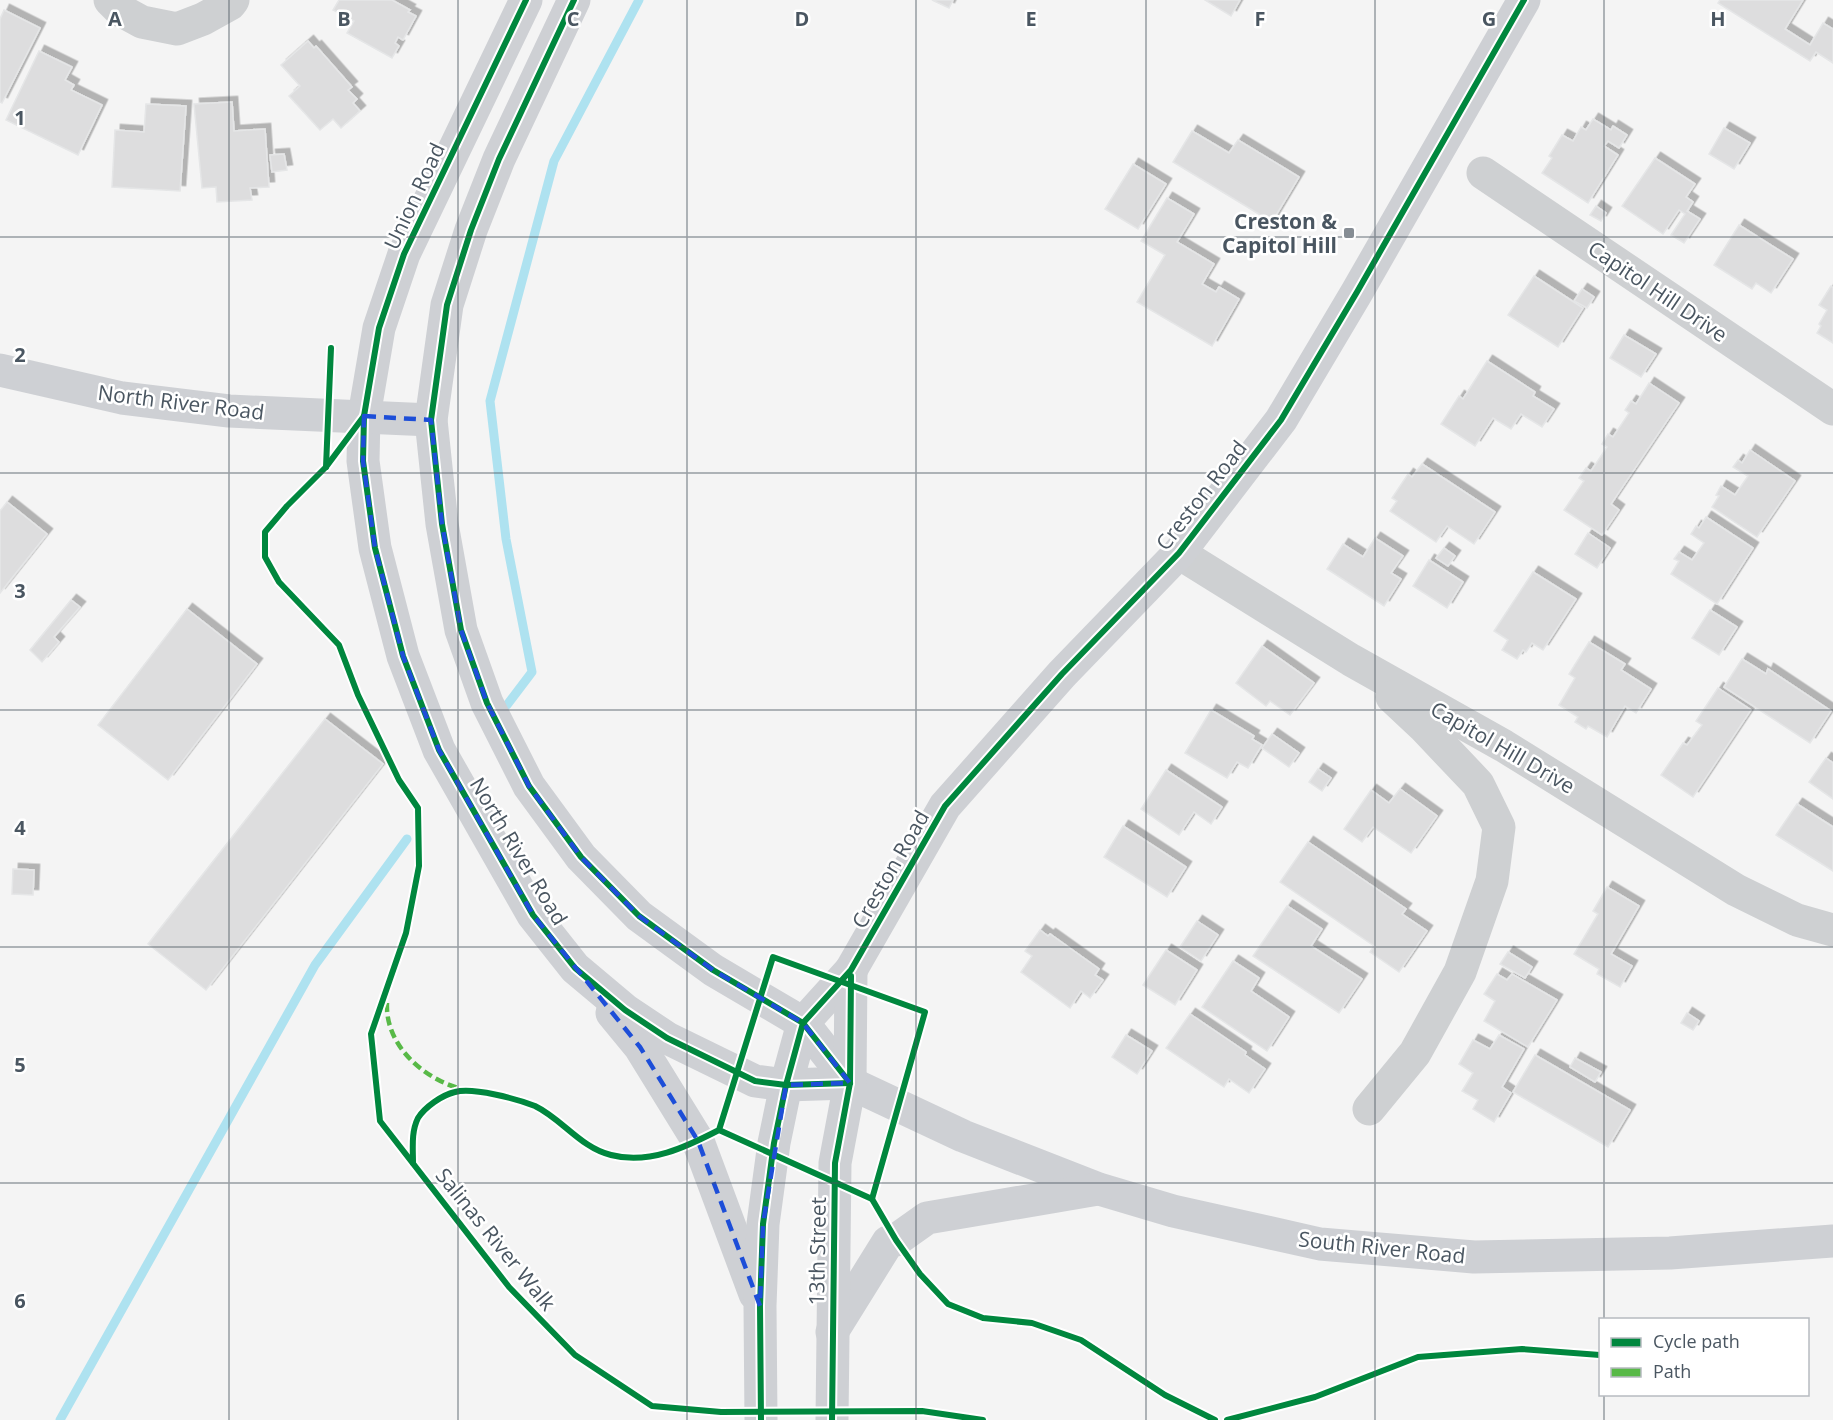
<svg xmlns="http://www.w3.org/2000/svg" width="1833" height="1420" viewBox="0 0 1833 1420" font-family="'Open Sans',sans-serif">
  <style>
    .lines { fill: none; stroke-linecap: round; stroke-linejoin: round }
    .stream { stroke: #aee2f0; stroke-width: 9 }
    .building { fill: #ddddde; stroke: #e5e6e7; stroke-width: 1.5; filter: url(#shadow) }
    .street { stroke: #ced0d2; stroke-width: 33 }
    .secondary { stroke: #ced0d4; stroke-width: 33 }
    .quiet { stroke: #58b947; stroke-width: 4.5; stroke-dasharray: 9 4.5; stroke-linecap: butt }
    .cycleway-casing { stroke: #fff; stroke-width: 10 }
    .cycleway { stroke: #00873e; stroke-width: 6 }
    .marked { fill: none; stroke: #1d4ed8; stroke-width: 4.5; stroke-dasharray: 12 8; stroke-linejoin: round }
    .grid { fill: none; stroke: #4a5661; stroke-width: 1.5; stroke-opacity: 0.55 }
    .poi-dot { fill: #868d94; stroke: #fff; stroke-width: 2 }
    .labels { text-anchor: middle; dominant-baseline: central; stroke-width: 5; stroke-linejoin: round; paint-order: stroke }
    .street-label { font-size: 21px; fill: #4a5661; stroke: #fff }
    .poi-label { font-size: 21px; font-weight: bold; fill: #4a5661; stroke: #fff; text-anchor: end }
    .grid-label { font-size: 20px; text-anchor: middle; font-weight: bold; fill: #4a5661; stroke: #fff; stroke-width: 5; stroke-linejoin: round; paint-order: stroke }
  </style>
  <defs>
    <filter id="shadow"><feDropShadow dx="5.5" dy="-5.5" stdDeviation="0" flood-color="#0004"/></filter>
  </defs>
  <rect width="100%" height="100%" fill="#f4f4f4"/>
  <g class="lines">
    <!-- stream -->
    <g class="stream">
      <path d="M507,705L532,672L506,539L490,401L554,161L639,0"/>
      <path d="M60,1420L315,965L407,839"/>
    </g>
  </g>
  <!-- building -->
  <g class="building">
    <path d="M339,0H392L410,10L408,12L416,16L403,40L398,37L395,43L399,46L392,58L347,33L354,21L333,10Z"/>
    <path d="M932,0H953L949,8Z"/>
    <path d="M1205,0H1240L1231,16Z"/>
    <path d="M1720,0H1803L1785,29L1810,45L1823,23L1833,29V63L1816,52L1810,61L1718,3Z"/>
    <path d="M4,10L40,28L2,103L0,102V19Z"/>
    <path d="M308,41L314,48L316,46L352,87L348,90L357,99L353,103L360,111L341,128L333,119L320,130L289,96L300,86L281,65Z"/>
    <path d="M39,51L72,67L65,80L74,85L71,90L102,105L78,155L6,120Z"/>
    <path d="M232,102L234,131L265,129L269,187L250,188L252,200L217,202L216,187L202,188L194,104Z"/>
    <path d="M146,104L186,106L180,191L112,187L115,130L144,132Z"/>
    <path d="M1593,119L1611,130L1613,126L1627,135L1619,148L1608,141L1604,146L1618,155L1588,203L1542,173L1552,158L1549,156L1562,135L1573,141L1581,127L1586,130Z"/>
    <path d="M1724,128L1750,143L1734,169L1709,154Z"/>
    <path d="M1192,131L1229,153L1238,140L1299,177L1272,222L1173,162Z"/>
    <path d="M284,154L287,170L272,172L270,155Z"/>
    <path d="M1655,158L1695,184L1686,197L1693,202L1687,211L1700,219L1684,243L1671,235L1685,214L1679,210L1663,234L1622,206Z"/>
    <path d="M1133,164L1166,184L1138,229L1105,209Z"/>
    <path d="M1167,198L1194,214L1177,242L1214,264L1202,284L1216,292L1219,287L1239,299L1212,346L1137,302L1165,255L1141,241Z"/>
    <path d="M1596,206L1606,213L1601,221L1590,215Z"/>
    <path d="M1739,225L1793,259L1771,293L1756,283L1752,289L1714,265Z"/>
    <path d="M1534,276L1583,308L1558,347L1508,315Z"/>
    <path d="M1831,286L1833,288V343L1817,333L1821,326L1819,324L1827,310L1819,305Z"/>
    <path d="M1582,289L1594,297L1587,308L1574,301Z"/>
    <path d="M1624,335L1656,354L1641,377L1610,358Z"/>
    <path d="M1487,361L1535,392L1533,396L1554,409L1542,427L1521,414L1511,429L1493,418L1475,446L1441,424L1459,396L1463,399Z"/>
    <path d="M1649,383L1679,403L1611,504L1619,510L1602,535L1564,510L1584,481L1579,478L1586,468L1591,471L1607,447L1602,444L1608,434L1613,437L1629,413L1625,410L1631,401L1636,404Z"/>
    <path d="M1750,450L1795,481L1757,537L1712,507L1719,496L1716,495L1721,486L1735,495L1748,476L1733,467L1738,460L1742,463Z"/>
    <path d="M1422,464L1495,512L1474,544L1447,526L1436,542L1390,511L1397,501L1392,498L1408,474L1412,477Z"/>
    <path d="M7,502L47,534L0,593V511Z"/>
    <path d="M1706,517L1753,548L1717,604L1671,574L1679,561L1674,559L1679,552L1692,560L1704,543L1691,534L1696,526L1699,528Z"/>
    <path d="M1588,533L1610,548L1597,568L1575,554Z"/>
    <path d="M1375,538L1403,556L1391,573L1401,579L1384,606L1327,569L1343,544L1363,557Z"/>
    <path d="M1444,548L1455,556L1448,566L1436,558Z"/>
    <path d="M1429,560L1463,582L1447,608L1413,586Z"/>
    <path d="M1533,572L1576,599L1543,650L1532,643L1526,652L1523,650L1517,659L1502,650L1508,640L1494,631Z"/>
    <path d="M71,600L80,607L54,637L59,642L42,662L30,650Z"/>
    <path d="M187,609L257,664L168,780L98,725Z"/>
    <path d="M1710,610L1737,627L1719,655L1692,638Z"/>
    <path d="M1589,642L1625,664L1621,670L1651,689L1636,713L1625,706L1607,737L1588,726L1586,729L1575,722L1578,717L1559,705L1575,678L1569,674Z"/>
    <path d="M1262,646L1314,683L1290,715L1270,701L1266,706L1236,683Z"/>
    <path d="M1742,659L1766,674L1768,669L1831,711L1810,743L1724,687Z"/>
    <path d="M1718,688L1751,710L1693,797L1661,775L1683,743L1687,745L1702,725L1696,721Z"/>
    <path d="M1211,710L1254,736L1252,739L1262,745L1248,768L1237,762L1227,778L1185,753Z"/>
    <path d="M325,719L383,764L206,990L148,944Z"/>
    <path d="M1272,734L1299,753L1289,767L1262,748Z"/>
    <path d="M1826,758L1833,763V799L1809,782Z"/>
    <path d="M1318,769L1331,778L1322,791L1309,782Z"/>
    <path d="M1166,770L1222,807L1211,824L1194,812L1179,835L1141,809Z"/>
    <path d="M1400,789L1437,816L1411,853L1373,827L1362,842L1344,829L1371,790L1389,803Z"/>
    <path d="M1797,804L1833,827V871L1776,835Z"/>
    <path d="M1123,826L1186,867L1167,897L1104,857Z"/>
    <path d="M1308,842L1406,909L1402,914L1427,931L1399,972L1370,952L1374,946L1280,882Z"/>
    <path d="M13,869L34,870L33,895L12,894Z"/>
    <path d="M1607,887L1639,906L1611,954L1632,966L1620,987L1597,974L1599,969L1574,954L1598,914L1593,911Z"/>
    <path d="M1287,906L1322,929L1311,946L1362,979L1339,1013L1253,956Z"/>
    <path d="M1197,921L1218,935L1201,961L1180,947Z"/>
    <path d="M1040,930L1048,936L1050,934L1099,969L1095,975L1103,980L1090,998L1081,991L1070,1008L1021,972L1032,956L1025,951Z"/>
    <path d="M1166,950L1197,970L1175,1005L1143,985Z"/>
    <path d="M1508,952L1532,967L1525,978L1500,964Z"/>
    <path d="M1233,961L1259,978L1251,991L1289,1017L1267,1051L1202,1007Z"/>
    <path d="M1497,974L1507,980L1512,974L1557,1000L1528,1047L1484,1021L1495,1001L1484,994Z"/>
    <path d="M1687,1013L1699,1021L1693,1030L1681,1023Z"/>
    <path d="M1190,1014L1246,1052L1245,1055L1265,1069L1249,1093L1229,1079L1224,1087L1166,1048Z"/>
    <path d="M1126,1035L1152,1051L1137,1074L1112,1057Z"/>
    <path d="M1499,1035L1524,1049L1502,1087L1511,1093L1494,1122L1473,1109L1478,1100L1462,1091L1473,1073L1459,1064L1473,1040L1490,1049Z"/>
    <path d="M1535,1055L1630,1110L1608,1147L1513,1092Z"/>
    <path d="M1575,1058L1601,1072L1595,1082L1570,1067Z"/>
  </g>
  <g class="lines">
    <!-- street -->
    <g class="street">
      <path d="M110,0L120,10L142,22L177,29L203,19L230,4L233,0"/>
      <path d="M1483,173L1833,409"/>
      <path d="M1179,553L1351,660L1504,746L1736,890L1797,920L1833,930"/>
      <path d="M1369,1109L1415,1053L1460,972L1492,881L1499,827L1478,784L1424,727L1392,697"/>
    </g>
    <!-- secondary -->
    <g class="secondary">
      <path d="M526,0L404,254L379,328L364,416L363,461L375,548L403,656L439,750L533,915L575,968L625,1010L667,1038L755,1081L786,1085L850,1083"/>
      <path d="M574,0L499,159L471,230L447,305L431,420L442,524L461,630L487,703L529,786L581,857L639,916L713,970L803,1023L850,1083L963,1136L1099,1189L1173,1211L1320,1244L1474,1257L1670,1253L1833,1241"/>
      <path d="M0,370L122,398L229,411L431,420"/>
      <path d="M612,1013L640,1047L698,1141L755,1294"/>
      <path d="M832,1332L888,1242L896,1240L927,1218L1098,1189"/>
      <path d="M761,1420L760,1306L763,1224L774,1143L786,1085L803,1023L851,970L945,806L1062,674L1179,553L1281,420L1357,292L1524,0"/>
      <path d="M832,1420L835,1163L850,1083L851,970"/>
    </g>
    <!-- quiet -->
    <path class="quiet" d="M387,1003C385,1045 423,1079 462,1089"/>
    <!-- cycleway casing -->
    <g class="cycleway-casing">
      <g id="cycleway">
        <path d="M526,0L404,254L379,328L364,416L363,461L375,548L403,656L439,750L533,915L575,968L625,1010L667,1038L755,1081L786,1085L850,1083"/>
        <path d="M574,0L499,159L471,230L447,305L431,420L442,524L461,630L487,703L529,786L581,857L639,916L713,970L803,1023L850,1083"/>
        <path d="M364,416L326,467L287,506L265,532V557L279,582L339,645L358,695L399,780L418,808L419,866L406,933L371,1034L380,1121L509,1287L575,1355L652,1406L721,1412L922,1411L983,1420"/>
        <path d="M326,467L331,348"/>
        <path d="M413,1163C413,1148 411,1132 418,1118C425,1107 442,1095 455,1092C473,1087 517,1099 535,1106C562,1119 581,1148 611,1155C649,1165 686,1147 719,1130L773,957L925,1012L872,1199L719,1130"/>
        <path d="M872,1199L896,1240L920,1274L948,1304L983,1318L1032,1323L1081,1340L1165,1395L1215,1420"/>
        <path d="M761,1420L760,1306L763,1224L774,1143L786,1085L803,1023L851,970L945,806L1062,674L1179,553L1281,420L1357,292L1524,0"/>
        <path d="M832,1420L835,1163L850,1083L851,976"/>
        <path d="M1227,1420L1315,1397L1418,1357L1522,1349L1600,1355"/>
      </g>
    </g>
    <!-- cycleway -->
    <use href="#cycleway" class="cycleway"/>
  </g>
  <!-- marked area -->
  <path class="marked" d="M364,416L431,420L442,524L461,630L487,703L529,786L581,857L639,916L713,970L803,1023L850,1083L786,1085L763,1224L760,1306L698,1141L640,1047L533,915L439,750L403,656L375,548L363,461Z"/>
  <!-- grid -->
  <path class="grid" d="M229,0V1420M458,0V1420M687,0V1420M916,0V1420M1146,0V1420M1375,0V1420M1604,0V1320M0,237H1833M0,473H1833M0,710H1833M0,947H1833M0,1183H1833M1604,1394V1420"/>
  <!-- markers -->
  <rect class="poi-dot" x="1343" y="227" width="12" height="12" rx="3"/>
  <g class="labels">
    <!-- street labels -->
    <g class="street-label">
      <text transform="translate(414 196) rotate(-65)">Union Road</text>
      <text transform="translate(1658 291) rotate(34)">Capitol Hill Drive</text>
      <text transform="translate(181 402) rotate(7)">North River Road</text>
      <text transform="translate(1201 495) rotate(-52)">Creston Road</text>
      <text transform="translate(1503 747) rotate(30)">Capitol Hill Drive</text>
      <text transform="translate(519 851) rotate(59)">North River Road</text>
      <text transform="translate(890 869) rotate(-60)">Creston Road</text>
      <text transform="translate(496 1239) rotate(51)">Salinas River Walk</text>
      <text transform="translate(1382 1247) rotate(6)">South River Road</text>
      <text transform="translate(817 1251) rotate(-89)">13th Street</text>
    </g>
    <!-- poi labels -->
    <g class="poi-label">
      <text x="1337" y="221">Creston &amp;<tspan x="1337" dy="24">Capitol Hill</tspan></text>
    </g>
  </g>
  <g class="grid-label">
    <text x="115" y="26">A</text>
    <text x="344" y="26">B</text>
    <text x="573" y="26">C</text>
    <text x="802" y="26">D</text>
    <text x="1031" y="26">E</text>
    <text x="1260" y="26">F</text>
    <text x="1489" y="26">G</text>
    <text x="1718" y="26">H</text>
    <text x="20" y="125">1</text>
    <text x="20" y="362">2</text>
    <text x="20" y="598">3</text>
    <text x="20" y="835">4</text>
    <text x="20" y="1072">5</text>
    <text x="20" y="1308">6</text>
  </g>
  <!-- legend -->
  <rect x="1599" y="1318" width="210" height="78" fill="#ffffff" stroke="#b7bbc0" stroke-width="1.5"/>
  <rect x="1611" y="1338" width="30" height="9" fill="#00873e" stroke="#b7bbc0" stroke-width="1.5"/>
  <text x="1653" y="1348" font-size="18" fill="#4a5661">Cycle path</text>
  <rect x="1611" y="1368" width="30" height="9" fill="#58b947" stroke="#b7bbc0" stroke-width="1.5"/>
  <text x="1653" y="1378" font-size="18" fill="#4a5661">Path</text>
</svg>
